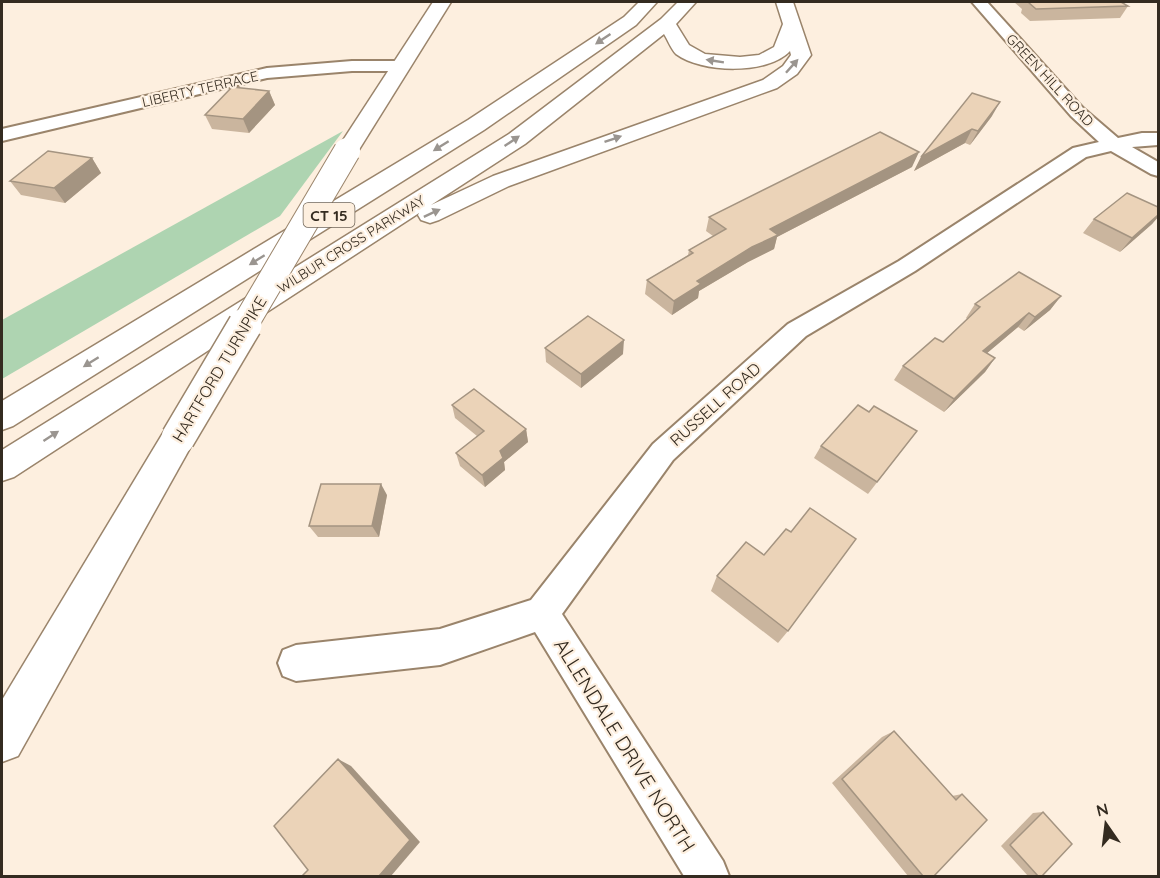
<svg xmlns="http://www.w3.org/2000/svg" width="1160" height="878" viewBox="0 0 1160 878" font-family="Quicksand,sans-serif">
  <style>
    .green { fill: #aed4b1 }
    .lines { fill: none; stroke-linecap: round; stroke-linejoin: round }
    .minor-casing { stroke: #9a846b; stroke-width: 4 }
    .secondary-casing { stroke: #9a846b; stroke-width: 3 }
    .motorway-casing { stroke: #9a846b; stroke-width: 3 }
    .minor { fill: #fff; fill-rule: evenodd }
    .secondary { fill: #fff; fill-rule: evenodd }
    .motorway { fill: #fff; fill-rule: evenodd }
    .secondary-bridge-far1-casing { stroke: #9a846b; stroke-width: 28; stroke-linecap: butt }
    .secondary-bridge-casing { stroke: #9a846b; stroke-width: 36; stroke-linecap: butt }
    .secondary-bridge-far1 { stroke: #fff; stroke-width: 26 }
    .secondary-bridge { stroke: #fff; stroke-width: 33 }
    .wall { fill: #cab59e }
    .shaded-wall { fill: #a49481 }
    .building { fill: #ebd3b8; stroke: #a49481; stroke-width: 1.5 }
    .oneway { fill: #9a9590 }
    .labels { text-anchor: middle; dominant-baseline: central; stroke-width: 4.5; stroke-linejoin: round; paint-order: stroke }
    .far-street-label { font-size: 14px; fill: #342b20; stroke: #fdefdf }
    .shield { fill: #fdefdf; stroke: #706659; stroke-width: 1.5 }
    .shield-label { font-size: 15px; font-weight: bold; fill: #342b20 }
    .street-label { font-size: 16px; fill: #342b20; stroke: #fdefdf }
    .near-street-label { font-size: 20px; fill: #342b20; stroke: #fdefdf }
  </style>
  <rect width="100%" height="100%" fill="#fdefdf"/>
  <!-- green -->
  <path class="green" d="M343,131L280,216L2,379V320Z"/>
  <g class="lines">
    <!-- minor casing -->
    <g class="minor-casing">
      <g id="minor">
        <path d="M972,2H987L1083,108L1118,138L1142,133H1158V145L1132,147L1158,162V176L1151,174L1111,151L1086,157L915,271L806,336L673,460L562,614L723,861L729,876H684L535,632L440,665L296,681L283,676L278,663L283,650L296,645L440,629L531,600L653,444L788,324L899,261L1073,148L1099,142L1071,116Z"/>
        <path d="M352,61H401L409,66L401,71H352L267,78L2,141V129L267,68Z"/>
      </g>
    </g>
    <!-- secondary casing -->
    <g class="secondary-casing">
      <g id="secondary">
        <path d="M433,2H451L355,156L347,158L339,156L336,151Z"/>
        <path d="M178,425L190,428L194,438L190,448L18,756L2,762V700L166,428Z"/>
      </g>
    </g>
    <!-- motorway casing -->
    <g class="motorway-casing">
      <g id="motorway">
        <path d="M639,2H657L636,25L484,130L13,426L2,430V401L468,120L624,17Z"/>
        <path d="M678,2H696L676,24L689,45L705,54L740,57L759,55L774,47L783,24L776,2H793L811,55L797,74L777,88L509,186L439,220L430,223L421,220L418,215L419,213L14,477L2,481V450L509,134L661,19ZM664,34C668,40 671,49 676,54C701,73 768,75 790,51L791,55L783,66L763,80L493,176L431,205L525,144Z"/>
      </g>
    </g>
    <!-- minor -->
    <use href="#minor" class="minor"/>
    <!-- secondary -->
    <use href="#secondary" class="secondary"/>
    <!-- motorway -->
    <use href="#motorway" class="motorway"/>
    <!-- secondary-bridge-far1 casing -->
    <g class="secondary-bridge-far1-casing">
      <path id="secondary-bridge-far1" d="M244,326L347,151"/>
    </g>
    <!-- secondary-bridge casing -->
    <g class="secondary-bridge-casing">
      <path id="secondary-bridge" d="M178,438L245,325"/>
    </g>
    <!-- secondary-bridge-far1 -->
    <use href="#secondary-bridge-far1" class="secondary-bridge-far1"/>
    <!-- secondary-bridge -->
    <use href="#secondary-bridge" class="secondary-bridge"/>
  </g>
  <!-- wall -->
  <g class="wall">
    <path d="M1014,2H1121L1128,6L1120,18L1030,21L1021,13L1022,9Z"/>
    <path d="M269,91L275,105L249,133L212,129L205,115Z"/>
    <path d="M992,116L970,145L965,143L914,171L921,157Z"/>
    <path d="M92,158L101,173L65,203L21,195L10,181Z"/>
    <path d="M912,167L777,237L774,249L748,262L699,291L698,298L672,315L645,294L647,280L688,255L689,250L713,236L706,231L709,217Z"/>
    <path d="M1158,207V217L1152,224L1120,252L1083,233L1094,219Z"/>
    <path d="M1061,296L1050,310L1024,331L1018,327L987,353L995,358L985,372L944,412L894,380L903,366L943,342L967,319L966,318L975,304Z"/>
    <path d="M545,348L623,354L581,388L546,362Z"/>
    <path d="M452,405L526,429L528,442L504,462L505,470L485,487L460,466L456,453L477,436L455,418Z"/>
    <path d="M869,412L917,431L868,494L814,458L821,446Z"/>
    <path d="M387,495L379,537H318L309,526Z"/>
    <path d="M717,576L788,631L778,643L711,591Z"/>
    <path d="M894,731L952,796L962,794L934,876H908L832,783L882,737Z"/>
    <path d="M1043,812L1042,876H1028L1001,846L1033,813Z"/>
  </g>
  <!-- shaded-wall -->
  <g class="shaded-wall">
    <path d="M269,91L275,105L249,133L243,119Z"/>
    <path d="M1000,102L992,116L970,145L978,131Z"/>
    <path d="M972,129L965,143L914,171L921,157Z"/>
    <path d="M919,152L912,167L777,237L774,249L748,262L699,291L698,298L672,315L674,301L697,281L770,229Z"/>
    <path d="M92,158L101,173L65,203L54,188Z"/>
    <path d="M1158,215V217L1152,224L1120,252L1132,238Z"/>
    <path d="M1061,296L1050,310L1024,331L1035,317Z"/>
    <path d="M1029,313L1018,327L973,365L983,351Z"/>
    <path d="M624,340L623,354L581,388V374Z"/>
    <path d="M995,358L985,372L944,412L954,399Z"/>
    <path d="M526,429L528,442L504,462L505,470L485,487L482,475L500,451Z"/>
    <path d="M381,484L387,495L379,537L372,526Z"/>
    <path d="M338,759L351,766L420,842L391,876H379Z"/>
  </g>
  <!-- building -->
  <g class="building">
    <path d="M1028,2H1121L1128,6L1036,9Z"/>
    <path d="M232,87L269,91L243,119L205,115Z"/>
    <path d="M972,93L1000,102L978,131L972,129L921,157Z"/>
    <path d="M880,132L919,152L770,229L778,235L752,247L697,281L701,284L674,301L647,280L693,253L689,250L726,229L709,217Z"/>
    <path d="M48,151L92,158L54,188L10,181Z"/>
    <path d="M1127,193L1158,207V215L1132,238L1094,219Z"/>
    <path d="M1019,272L1061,296L1035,317L1029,313L983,351L995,358L954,399L903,366L935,338L943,342L980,307L975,304Z"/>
    <path d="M588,316L624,340L581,374L545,348Z"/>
    <path d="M474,389L526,429L500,451L503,458L482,475L456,453L484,431L452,405Z"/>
    <path d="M858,405L869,412L874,406L917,431L877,482L821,446Z"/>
    <path d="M321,484H381L372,526H309Z"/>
    <path d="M810,508L856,539L788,631L717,576L746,542L764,555L786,529L791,532Z"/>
    <path d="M894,731L956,800L962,794L987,820L934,876H923L842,779Z"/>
    <path d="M338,759L410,840L379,876H302L308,870L274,826Z"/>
    <path d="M1043,812L1072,844L1042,876H1038L1010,845Z"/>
  </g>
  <!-- one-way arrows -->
  <defs><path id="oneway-solid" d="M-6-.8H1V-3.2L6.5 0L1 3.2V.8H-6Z" transform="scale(1.5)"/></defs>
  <g class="oneway">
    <use href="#oneway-solid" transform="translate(603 39) rotate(146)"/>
    <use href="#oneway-solid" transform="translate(715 61) rotate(-171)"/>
    <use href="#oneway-solid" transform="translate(792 66) rotate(-48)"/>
    <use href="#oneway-solid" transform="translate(613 139) rotate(-19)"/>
    <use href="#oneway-solid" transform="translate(512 141) rotate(-34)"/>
    <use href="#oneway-solid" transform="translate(441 146) rotate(148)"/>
    <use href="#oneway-solid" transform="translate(432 213) rotate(-25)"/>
    <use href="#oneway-solid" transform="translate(257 260) rotate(148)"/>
    <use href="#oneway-solid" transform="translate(91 362) rotate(148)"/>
    <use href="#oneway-solid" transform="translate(51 436) rotate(-33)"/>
  </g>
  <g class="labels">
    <!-- far-street labels -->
    <g class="far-street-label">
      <text transform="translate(1050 80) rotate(47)">GREEN HILL ROAD</text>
      <text transform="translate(200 89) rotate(-13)">LIBERTY TERRACE</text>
      <text transform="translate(351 244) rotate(-32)">WILBUR CROSS PARKWAY</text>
    </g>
    <!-- shield labels -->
    <rect class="shield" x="303.5" y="203" width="51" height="24" rx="4.5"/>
    <g class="shield-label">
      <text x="329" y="215">CT 15</text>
    </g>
    <!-- street labels -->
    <g class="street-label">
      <text transform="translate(219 369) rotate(-59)">HARTFORD TURNPIKE</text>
      <text transform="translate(715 404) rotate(-42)">RUSSELL ROAD</text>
    </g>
    <!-- near-street labels -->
    <g class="near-street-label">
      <text transform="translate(625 745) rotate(58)">ALLENDALE DRIVE NORTH</text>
    </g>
  </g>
  <!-- border -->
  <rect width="1160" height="878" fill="none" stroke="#342b20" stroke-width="6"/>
  <!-- north arrow -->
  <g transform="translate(1106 824) rotate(346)" stroke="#fdefdf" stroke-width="4.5" paint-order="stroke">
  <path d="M0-4.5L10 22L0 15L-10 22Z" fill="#342b20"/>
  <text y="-9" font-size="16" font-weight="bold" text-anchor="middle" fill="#342b20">N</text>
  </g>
</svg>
